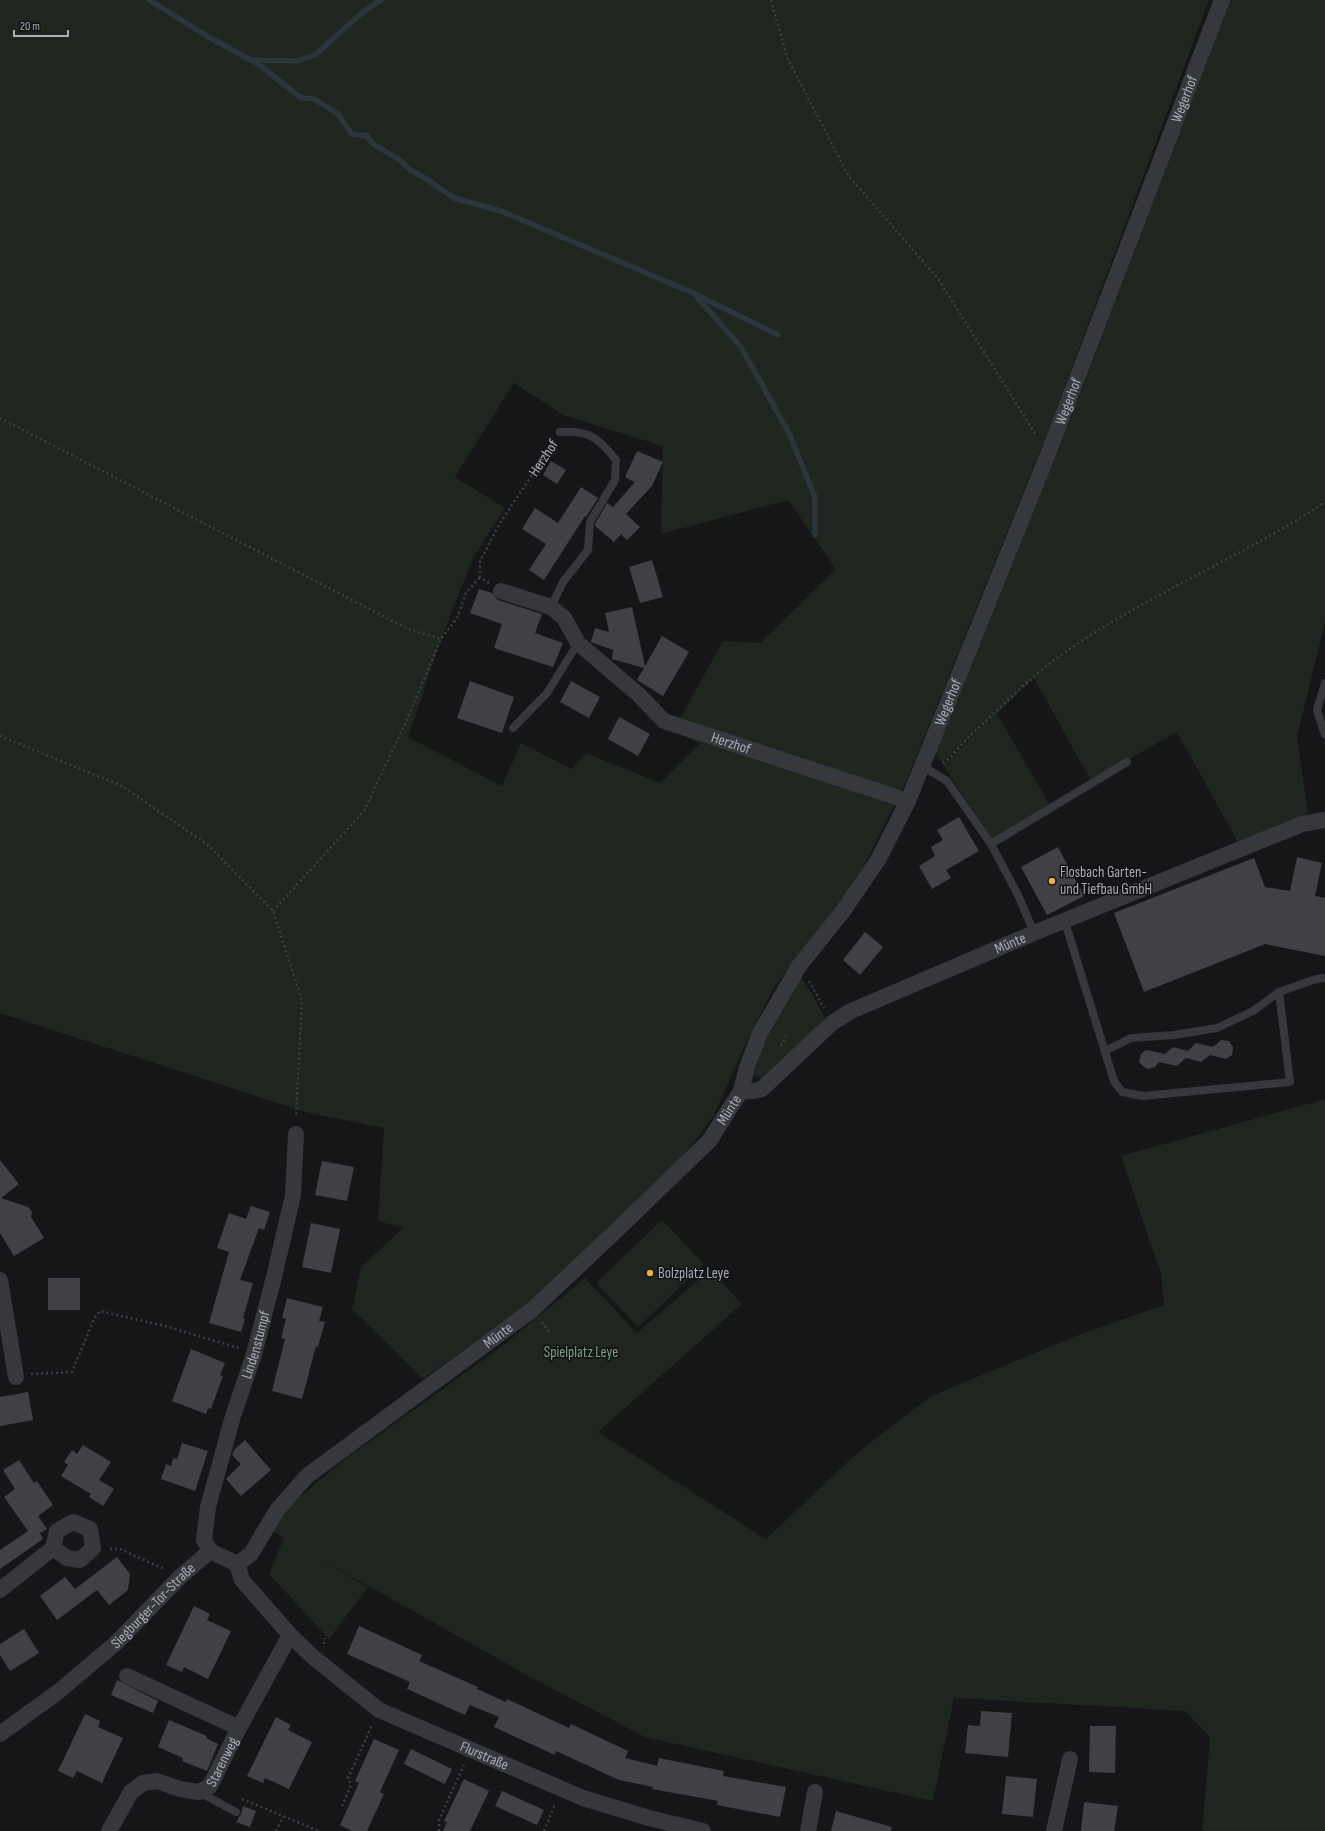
<svg xmlns="http://www.w3.org/2000/svg" width="1325" height="1831" viewBox="0 0 1325 1831" font-family="'Sofia Sans Condensed',sans-serif">
  <style>
    .green { fill: #1e261f; fill-rule: evenodd }
    .lines { fill: none; stroke-linecap: round; stroke-linejoin: round }
    .stream { stroke: #2c353c; stroke-width: 5.5 }
    .building { fill: #404145 }
    .path { stroke: #3d3f44; stroke-width: 2.5; stroke-dasharray: 2 3; stroke-linecap: butt }
    .lane { stroke: #37383d; stroke-width: 8 }
    .street { stroke: #37383d; stroke-width: 16 }
    .poi-dot { fill: #f2b134; stroke: #111113; stroke-width: 1.5 }
    .labels { text-anchor: middle; dominant-baseline: central; stroke-width: 3; stroke-linejoin: round; paint-order: stroke }
    .street-label { font-size: 15px; fill: #a8adb8; stroke: #111113 }
    .poi-label { font-size: 15px; fill: #a8adb8; stroke: #111113; text-anchor: start }
    .park-label { font-size: 15px; fill: #7fa381; stroke: #111113 }
  </style>
  <rect width="100%" height="100%" fill="#161618"/>
  <!-- green -->
  <g class="green">
    <path d="M0,0H1209L1052,421L906,782L856,881L774,987L745,1045L714,1115L691,1146L668,1172L560,1276L521,1309L423,1379L352,1309L361,1267L403,1228L378,1221L384,1128L305,1112L0,1013ZM514,383L563,415L663,446L661,534L788,500L836,569L760,643L723,641L674,729L699,744L660,783L586,753L572,769L521,743L502,786L408,737L441,639L473,558L505,508L455,477Z"/>
    <path d="M1230,0H1325V622L1297,737L1308,813L1240,846L1177,732L1091,781L1034,678L997,714L1050,805L992,840L943,765L984,726L942,763L934,752L1063,439Z"/>
    <path d="M800,976L810,990L825,1018L766,1080L754,1075C764,1036 778,1010 800,976Z"/>
    <path d="M1322,1100H1325V1831H1202L1210,1737L1185,1711L954,1698L933,1801L645,1737L532,1678L317,1557L368,1587L329,1639L269,1574L284,1538L272,1531L288,1507L344,1460L505,1344L585,1278L637,1333L710,1270L742,1304L598,1432L766,1539L856,1454L931,1396L1081,1334L1164,1305L1161,1274L1121,1156Z"/>
    <path d="M662,1220L704,1264L638,1327L596,1283Z"/>
  </g>
  <g class="lines">
    <!-- stream -->
    <g class="stream">
      <path d="M149,0L207,36L258,64L301,98L314,99L338,114L352,134L367,136L373,144L400,160L409,169L428,180L454,198L501,211L691,292L778,335"/>
      <path d="M252,60L297,61L315,55L363,12L381,0"/>
      <path d="M695,295L741,347L789,433L815,497V535"/>
    </g>
  </g>
  <!-- building -->
  <g class="building">
    <path d="M637,451L663,462L652,486L626,514L640,527L627,540L621,534L614,542L595,526V524L607,503L613,507L635,482L625,477Z"/>
    <path d="M551,461L566,470L557,484L543,475Z"/>
    <path d="M581,487L598,498L586,517L585,516L544,580L529,570L546,544L522,529L535,508L558,523Z"/>
    <path d="M652,560L663,597L640,603L629,567Z"/>
    <path d="M479,589L492,593L498,600L542,614L535,633L563,643L553,667L494,648L502,624L470,613Z"/>
    <path d="M632,607L645,666L662,636L689,652L663,696L637,680L644,668L612,659L613,650L591,642L595,628L609,632L605,613Z"/>
    <path d="M470,681L514,697L502,733L457,718Z"/>
    <path d="M571,681L600,697L589,718L560,702Z"/>
    <path d="M619,717L650,734L638,756L608,739Z"/>
    <path d="M959,817L979,851L946,870L951,878L932,889L919,866L935,856L931,847L943,840L937,830Z"/>
    <path d="M1058,847L1084,896L1047,915L1021,867Z"/>
    <path d="M1297,857L1322,863L1315,896L1325,898V956L1265,944L1144,992L1114,913L1254,858L1265,887L1290,891Z"/>
    <path d="M865,932L883,947L860,975L843,960Z"/>
    <path d="M1221,1040L1229,1041L1233,1047L1232,1055L1226,1059L1210,1055L1201,1062L1186,1058L1177,1066L1159,1062L1155,1067L1148,1069L1144,1067L1139,1062L1141,1054L1146,1050L1165,1054L1173,1047L1188,1051L1196,1043L1213,1047Z"/>
    <path d="M0,1160L19,1184L1,1198L28,1207L32,1212L31,1217L44,1238L14,1256L0,1233Z"/>
    <path d="M322,1161L354,1167L347,1201L315,1195Z"/>
    <path d="M251,1206L270,1212L264,1230L259,1228L240,1280L253,1283L243,1318L245,1319L241,1332L209,1323L229,1252L217,1248L229,1213L246,1219Z"/>
    <path d="M311,1223L340,1229L331,1273L302,1267Z"/>
    <rect x="48" y="1278" width="32" height="32"/>
    <path d="M287,1298L323,1307L319,1321L325,1322L318,1347L316,1346L302,1399L272,1391L285,1339L281,1338L286,1319L282,1318Z"/>
    <path d="M191,1349L225,1363L220,1375L223,1376L211,1409L208,1408L206,1414L172,1401Z"/>
    <path d="M28,1392L33,1420L0,1426V1397Z"/>
    <path d="M245,1440L271,1470L241,1496L226,1479L241,1464L232,1455L234,1450Z"/>
    <path d="M182,1443L208,1451L195,1491L161,1479L166,1464L171,1466L173,1458L177,1459Z"/>
    <path d="M83,1445L111,1462L99,1480L114,1489L103,1506L89,1497L91,1494L61,1476L68,1465L64,1462L72,1450L77,1454Z"/>
    <path d="M19,1460L34,1483L37,1481L53,1505L38,1516L47,1529L40,1533L43,1539L0,1569V1550L28,1531L4,1497L15,1489L3,1470Z"/>
    <path d="M117,1557L130,1574L128,1590L109,1605L97,1590L57,1620L40,1596L65,1577L75,1589Z"/>
    <path d="M194,1606L210,1614L207,1620L231,1631L208,1679L184,1667L182,1672L166,1665Z"/>
    <path d="M359,1626L422,1655L419,1661L478,1687L477,1689L506,1702L507,1699L569,1728L571,1724L628,1751L625,1758L657,1766L659,1758L724,1771L723,1776L786,1787L780,1817L717,1805L718,1801L652,1789L653,1787L619,1780L556,1751L555,1755L494,1727L499,1717L470,1705L465,1715L407,1689L410,1682L347,1654Z"/>
    <path d="M24,1629L39,1653L10,1671L0,1655V1644Z"/>
    <path d="M117,1680L158,1701L153,1713L111,1695Z"/>
    <path d="M981,1711L1012,1713L1008,1757L965,1753L968,1725L980,1726Z"/>
    <path d="M85,1714L100,1721L98,1727L123,1738L102,1783L77,1771L73,1778L58,1771Z"/>
    <path d="M276,1717L291,1725L288,1730L312,1742L289,1789L265,1778L263,1783L247,1776Z"/>
    <path d="M169,1720L207,1736L206,1738L218,1744L207,1771L182,1761L183,1758L158,1747Z"/>
    <path d="M1090,1726H1116L1115,1773L1089,1772Z"/>
    <path d="M374,1739L399,1750L380,1792L384,1794L367,1831H352L340,1825L359,1783L355,1781Z"/>
    <path d="M411,1749L452,1769L445,1784L404,1764Z"/>
    <path d="M1006,1776L1037,1779L1033,1817L1002,1814Z"/>
    <path d="M464,1779L489,1791L470,1831H443L447,1822L444,1821Z"/>
    <path d="M502,1791L544,1810L537,1825L495,1806Z"/>
    <path d="M1084,1802L1118,1806L1114,1831H1081Z"/>
    <path d="M243,1806L256,1811L250,1827L236,1822L241,1814Z"/>
    <path d="M836,1811L892,1827L891,1831H831Z"/>
  </g>
  <g class="lines">
    <!-- path -->
    <g class="path">
      <path d="M771,0L787,57L848,175L939,280L1036,435"/>
      <path d="M0,418L408,629L441,639L457,618L466,593L480,577"/>
      <path id="s1" d="M489,583L480,577V561L500,523L554,442"/>
      <path d="M0,736L122,786L208,845L273,911L302,1001L296,1117"/>
      <path d="M943,763C953,756 962,744 971,735C1001,707 1030,677 1064,653C1146,595 1241,558 1325,502"/>
      <path d="M273,911L364,811L404,726L441,639"/>
      <path d="M809,981L824,1008"/>
      <path d="M781,1046L786,1036"/>
      <path d="M542,1322L550,1333"/>
      <path d="M31,1374L72,1372L94,1319L100,1311L165,1326L239,1348"/>
      <path d="M110,1549H120L164,1569"/>
      <path d="M324,1644L325,1638"/>
      <path d="M242,1799L319,1831"/>
      <path d="M342,1806L351,1785L348,1778L372,1725"/>
      <path d="M276,1831L283,1817"/>
      <path d="M439,1831V1820L464,1765"/>
      <path d="M544,1831L555,1804"/>
    </g>
    <!-- lane -->
    <g class="lane">
      <path d="M551,607L563,582L588,550L590,522L615,480L616,460C599,438 589,430 560,432"/>
      <path d="M1325,683L1317,710L1325,735"/>
      <path d="M513,728L547,693L578,643"/>
      <path d="M922,766L947,781L991,844"/>
      <path d="M1065,922L1114,1081L1122,1092L1143,1096L1290,1082L1279,992"/>
      <path d="M1034,933L1019,897L991,844L1127,762"/>
      <path d="M1105,1051L1131,1038L1174,1035L1217,1028L1253,1011L1279,992L1316,979L1325,978"/>
      <path d="M199,1792L236,1812"/>
    </g>
    <!-- street -->
    <g class="street">
      <path id="s2" d="M501,591L551,607L564,618L578,643L638,694L664,721L908,801"/>
      <path id="s3" d="M741,1091H753L762,1089L832,1023L851,1011L1034,933L1302,824L1325,820"/>
      <path d="M0,1280L16,1377"/>
      <path id="s4" d="M210,1551L204,1540L208,1507L233,1416L254,1354L275,1273L293,1195L296,1134"/>
      <path d="M210,1551L237,1564"/>
      <path id="s5" d="M237,1564L251,1554L277,1510L307,1476L532,1310L618,1229L710,1140L728,1111L741,1091L747,1067L760,1033L799,966L843,911L878,860L908,801L1048,454L1222,0"/>
      <path id="s6" d="M237,1564L242,1580L290,1635L313,1657L379,1710L583,1798L649,1818L703,1831"/>
      <path d="M0,1590L53,1548L57,1531L73,1522L90,1529L93,1548L80,1560L67,1558L53,1548"/>
      <path d="M127,1676L239,1728"/>
      <path id="s7" d="M0,1734L58,1692L116,1643L180,1577L210,1551"/>
      <path id="s8" d="M109,1831L131,1792L143,1783L157,1781L180,1789L199,1792L210,1786L239,1728L290,1635"/>
      <path d="M808,1831L815,1792"/>
      <path d="M1054,1831L1070,1759"/>
    </g>
  </g>
  <!-- markers -->
  <g class="poi-dot">
    <circle cx="1052" cy="881" r="4"/>
    <circle cx="650" cy="1273" r="4"/>
  </g>
  <g class="labels">
    <!-- street labels -->
    <g class="street-label">
      <text stroke="none"><textPath href="#s5" startOffset="1789">Wegerhof</textPath></text>
      <text stroke="none"><textPath href="#s5" startOffset="1465">Wegerhof</textPath></text>
      <text stroke="none"><textPath href="#s1" startOffset="148">Herzhof</textPath></text>
      <text stroke="none"><textPath href="#s5" startOffset="1141">Wegerhof</textPath></text>
      <text stroke="none"><textPath href="#s2" startOffset="285">Herzhof</textPath></text>
      <text stroke="none"><textPath href="#s3" startOffset="313">Münte</textPath></text>
      <text stroke="none"><textPath href="#s5" startOffset="675">Münte</textPath></text>
      <text stroke="none"><textPath href="#s5" startOffset="351">Münte</textPath></text>
      <text stroke="none"><textPath href="#s4" startOffset="215">Lindenstumpf</textPath></text>
      <text stroke="none"><textPath href="#s7" startOffset="200">Siegburger-Tor-Straße</textPath></text>
      <text stroke="none"><textPath href="#s6" startOffset="321">Flurstraße</textPath></text>
      <text stroke="none"><textPath href="#s8" startOffset="157">Starenweg</textPath></text>
    </g>
    <!-- poi labels -->
    <g class="poi-label">
      <text x="1060" y="872">Flosbach Garten-<tspan x="1060" dy="17">und Tiefbau GmbH</tspan></text>
      <text x="658" y="1273">Bolzplatz Leye</text>
    </g>
    <!-- park labels -->
    <g class="park-label">
      <text x="581" y="1352">Spielplatz Leye</text>
    </g>
  </g>
  <!-- scale -->
  <path d="M14 30v6h54v-6" fill="none" stroke="#a8adb8" stroke-width="2"/>
  <text x="20" y="30" font-size="12" fill="#a8adb8" stroke="#111113" stroke-width="3" paint-order="stroke">20 m</text>
</svg>
